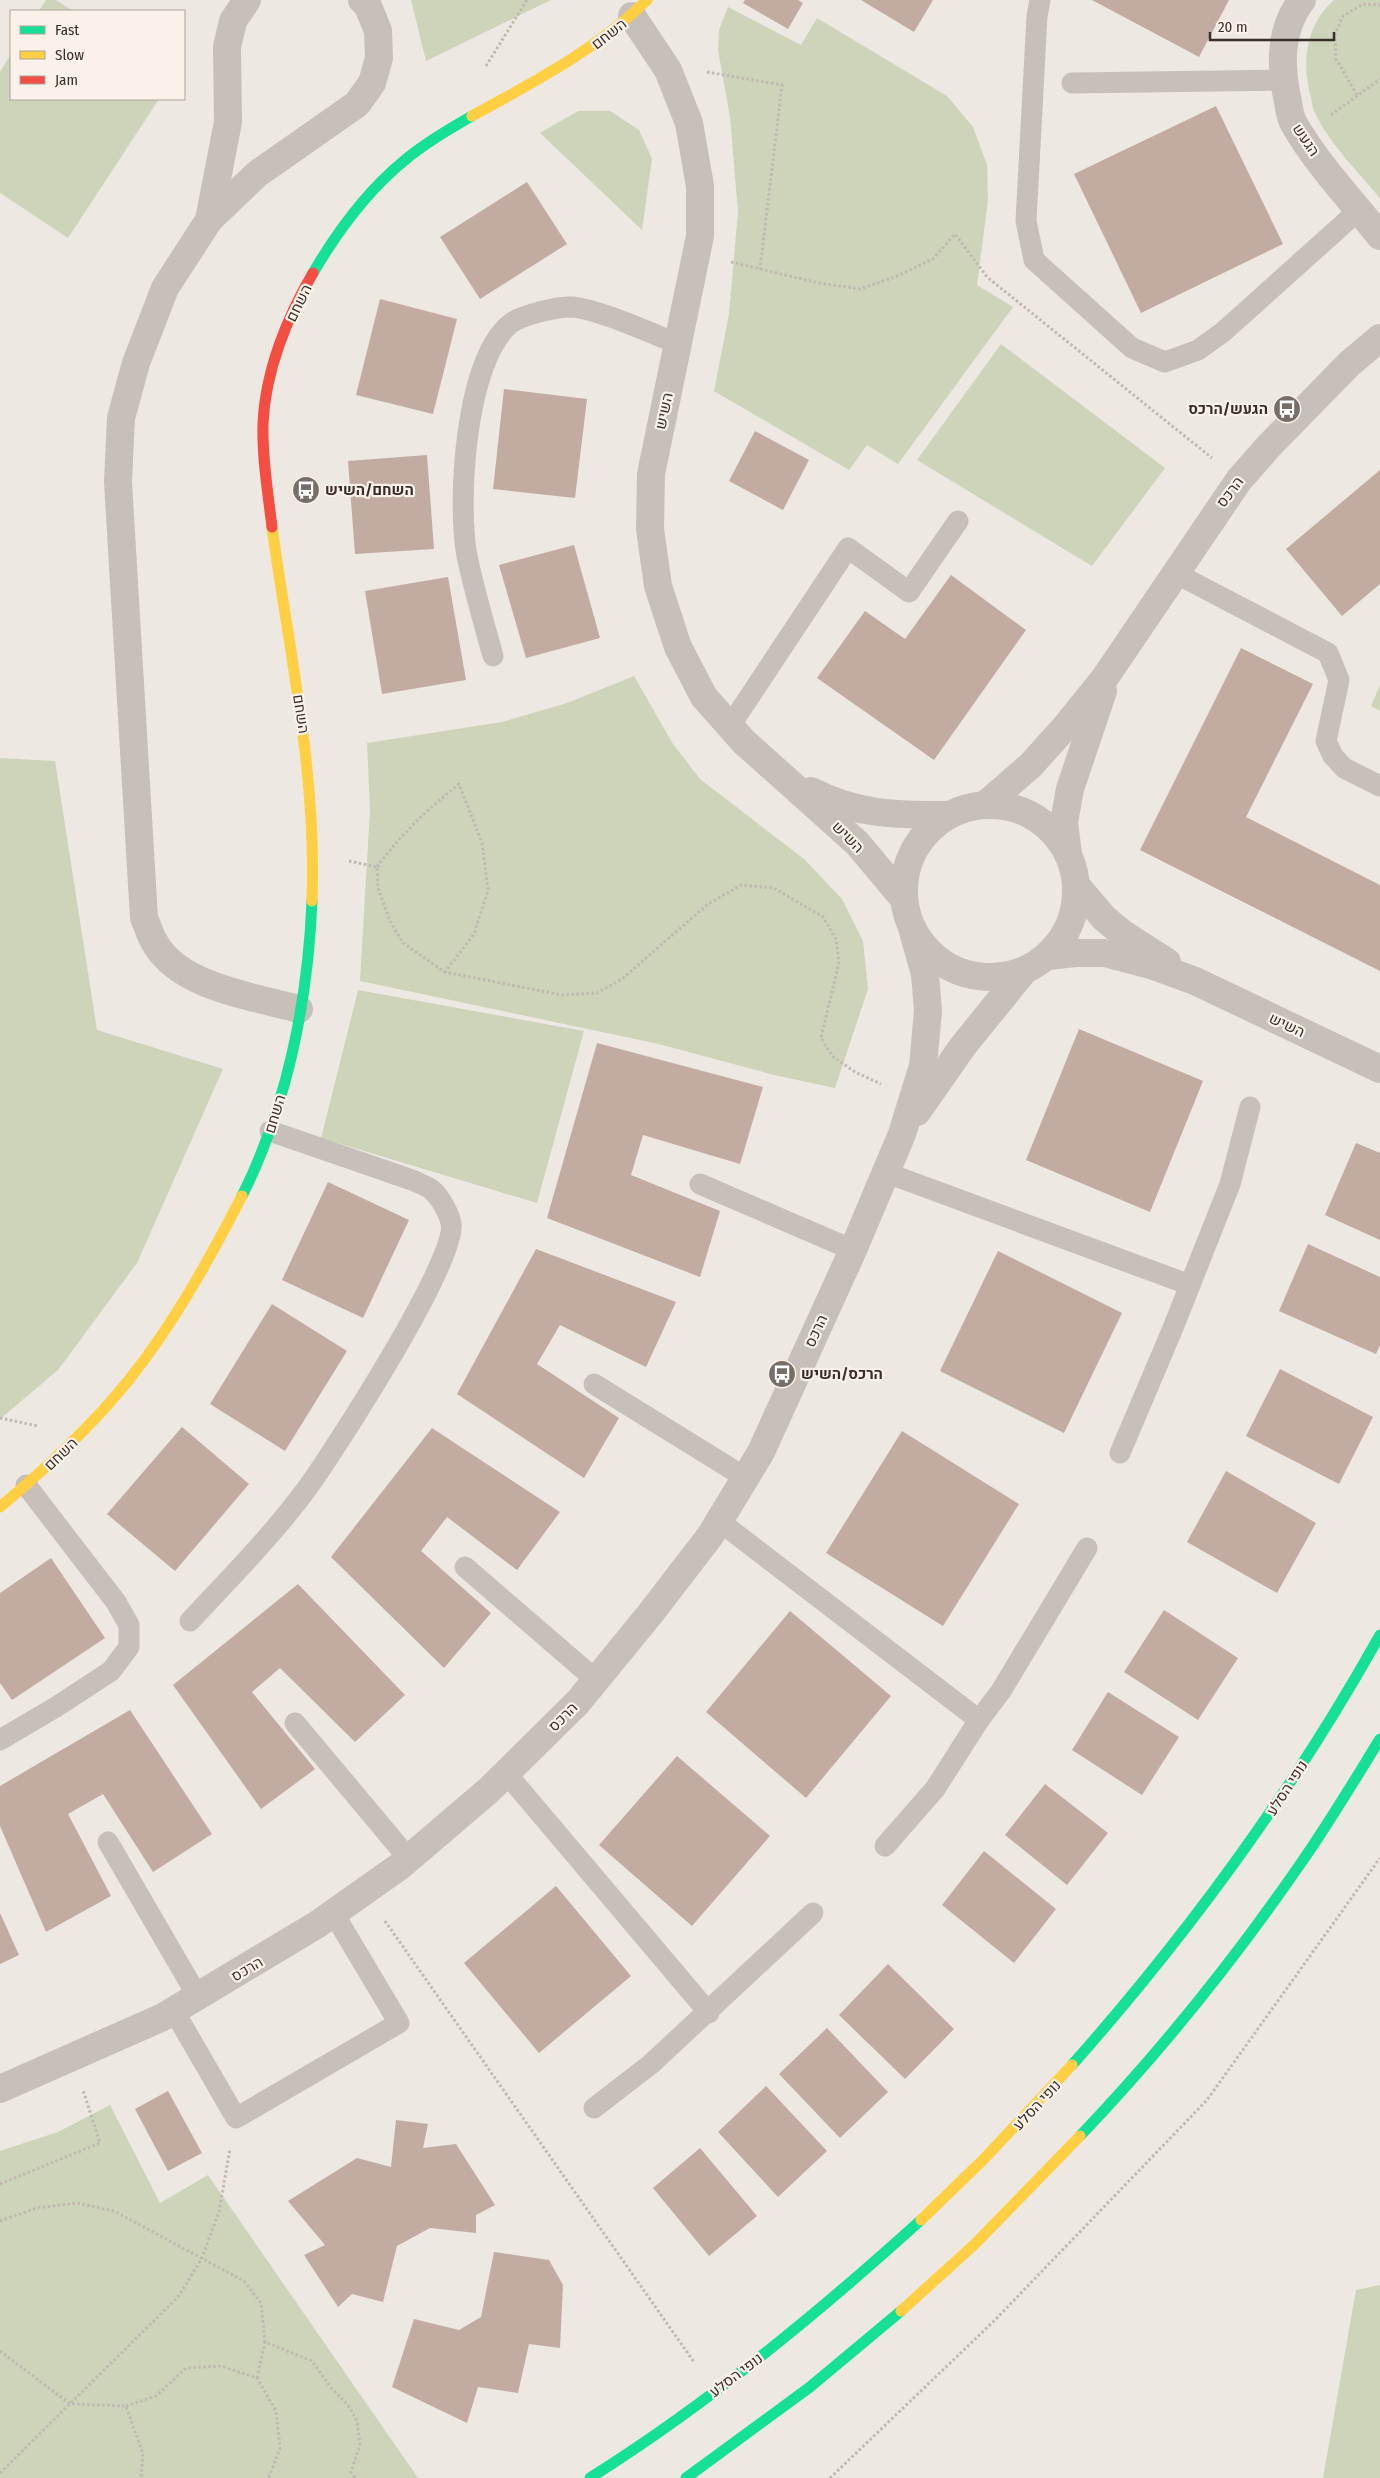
<svg xmlns="http://www.w3.org/2000/svg" width="1380" height="2478" viewBox="0 0 1380 2478" font-family="'Fira Sans Condensed',Heebo,sans-serif">
  <style>
    .green { fill: #ced4ba }
    .building { fill: #c2aca2 }
    .lines { fill: none; stroke-linecap: round; stroke-linejoin: round }
    .path { stroke: #c0b9b2; stroke-width: 3; stroke-dasharray: 2.5 2.5; stroke-linecap: butt }
    .lane { stroke: #c7c0ba; stroke-width: 21 }
    .street { stroke: #c7c0ba; stroke-width: 28 }
    .fast { stroke: #16e098; stroke-width: 11 }
    .slow { stroke: #ffcf43; stroke-width: 11 }
    .jam { stroke: #f24e42; stroke-width: 11 }
    .labels { text-anchor: middle; dominant-baseline: central; stroke-width: 4.5; stroke-linejoin: round; paint-order: stroke }
    .street-label { font-size: 15px; fill: #382d28; stroke: #faf2e8 }
    .poi-label { font-size: 15px; font-weight: bold; fill: #382d28; stroke: #faf2e8; text-anchor: start }
  </style>
  <rect width="100%" height="100%" fill="#ede8e1"/>
  <!-- green -->
  <g class="green">
    <path d="M46,0H56L73,11H39Z"/>
    <path d="M411,0H551L426,61Z"/>
    <path d="M1334,0H1380V198C1358,172 1330,144 1315,113C1312,108 1312,100 1310,94C1302,59 1306,25 1334,0Z"/>
    <path d="M728,7L801,45L817,18L947,96L973,127L987,165L988,200L977,285L1013,307L898,464L867,445L849,470L714,391L729,314L738,212L730,117L718,50L719,30Z"/>
    <path d="M11,54V99H159L68,238L0,193V72Z"/>
    <path d="M578,111H610L639,130L652,159L642,230L540,133Z"/>
    <path d="M1001,344L1165,468L1092,566L917,460Z"/>
    <path d="M634,676L673,744L700,779L804,859L842,899L863,941L868,989L835,1088L774,1075L659,1044L360,981L370,810L367,743L502,722L567,703Z"/>
    <path d="M1380,685V711L1371,706Z"/>
    <path d="M0,758L55,761L97,1030L223,1069L137,1263L58,1370L0,1419Z"/>
    <path d="M358,990L584,1031L537,1203L321,1138Z"/>
    <path d="M110,2105L160,2203L208,2175L418,2478H0V2151L58,2132Z"/>
    <path d="M1380,2285V2478H1323L1356,2290Z"/>
  </g>
  <!-- building -->
  <g class="building">
    <path d="M745,0H798L803,3L788,29L743,3Z"/>
    <path d="M861,0H933L914,32Z"/>
    <path d="M1092,0H1229L1199,57Z"/>
    <path d="M1216,106L1283,244L1141,313L1074,174Z"/>
    <path d="M527,182L567,244L480,299L440,237Z"/>
    <path d="M380,299L457,319L433,414L356,395Z"/>
    <path d="M504,389L587,399L575,498L493,489Z"/>
    <path d="M755,431L809,460L783,510L729,481Z"/>
    <path d="M427,455L434,549L355,554L348,461Z"/>
    <path d="M1380,470V584L1342,616L1286,549Z"/>
    <path d="M574,545L600,638L526,658L499,565Z"/>
    <path d="M951,575L1026,630L934,760L817,678L865,611L905,639Z"/>
    <path d="M448,577L466,680L382,694L365,591Z"/>
    <path d="M1241,648L1313,684L1246,817L1380,885V971L1140,850Z"/>
    <path d="M1079,1029L1203,1081L1150,1212L1026,1160Z"/>
    <path d="M597,1043L763,1087L740,1164L643,1135L631,1175L720,1211L700,1277L547,1218Z"/>
    <path d="M1356,1143L1380,1153V1240L1325,1215Z"/>
    <path d="M328,1182L409,1220L363,1318L282,1280Z"/>
    <path d="M1308,1244L1380,1277V1345L1376,1354L1279,1311Z"/>
    <path d="M536,1249L676,1302L646,1367L560,1325L537,1364L619,1418L584,1478L457,1394Z"/>
    <path d="M998,1251L1122,1313L1064,1433L940,1371Z"/>
    <path d="M272,1304L347,1351L285,1451L210,1404Z"/>
    <path d="M1280,1369L1373,1417L1339,1484L1246,1436Z"/>
    <path d="M182,1427L249,1484L175,1571L107,1514Z"/>
    <path d="M432,1428L560,1512L517,1570L447,1517L421,1551L491,1613L444,1668L331,1557Z"/>
    <path d="M902,1431L1019,1504L943,1626L826,1553Z"/>
    <path d="M1226,1471L1316,1523L1277,1593L1187,1542Z"/>
    <path d="M51,1558L105,1638L12,1700L0,1683V1593Z"/>
    <path d="M298,1584L405,1695L355,1742L280,1668L252,1692L315,1769L261,1809L173,1685Z"/>
    <path d="M1164,1610L1238,1658L1198,1720L1124,1672Z"/>
    <path d="M790,1611L891,1696L806,1798L706,1712Z"/>
    <path d="M1108,1692L1179,1737L1142,1795L1072,1750Z"/>
    <path d="M130,1710L212,1834L153,1872L103,1794L68,1814L111,1896L46,1932L0,1826V1786Z"/>
    <path d="M677,1756L770,1836L692,1926L599,1845Z"/>
    <path d="M1045,1784L1108,1833L1067,1885L1005,1835Z"/>
    <path d="M984,1851L1056,1909L1014,1963L942,1905Z"/>
    <path d="M556,1886L631,1976L539,2053L464,1963Z"/>
    <path d="M0,1913L19,1955L0,1964Z"/>
    <path d="M888,1964L954,2029L905,2079L839,2015Z"/>
    <path d="M827,2028L888,2092L840,2138L779,2074Z"/>
    <path d="M766,2086L827,2151L778,2197L718,2132Z"/>
    <path d="M168,2091L202,2153L168,2171L135,2109Z"/>
    <path d="M396,2120L428,2124L423,2148L456,2144L495,2205L476,2215V2233L430,2228L397,2246L383,2302L352,2294L338,2307L304,2255L325,2245L288,2201L357,2158L391,2167Z"/>
    <path d="M700,2148L757,2216L709,2256L653,2188Z"/>
    <path d="M494,2252L549,2260L563,2285L560,2348L529,2344L518,2393L478,2387L467,2423L392,2387L414,2319L459,2330L481,2317Z"/>
  </g>
  <g class="lines">
    <!-- path -->
    <g class="path">
      <path d="M486,66L527,0"/>
      <path d="M707,72L782,85L760,269"/>
      <path d="M1357,95L1336,59L1335,34L1343,16L1363,4L1380,5"/>
      <path d="M1331,115L1380,79"/>
      <path d="M731,262L819,283L860,289L895,277L933,259L955,234L987,277L1212,458"/>
      <path d="M349,861L377,867L378,888L390,921L403,943L445,972L562,995L597,993L622,979L708,904L741,885L774,888L823,917L836,939L839,962L821,1038L832,1056L855,1072L881,1084"/>
      <path d="M377,867C401,834 428,809 459,784L482,843L488,890L474,934L445,972"/>
      <path d="M0,1418L38,1426"/>
      <path d="M385,1921L694,2362"/>
      <path d="M0,2184L100,2143L83,2090"/>
      <path d="M0,2221L37,2208L77,2203L114,2211L244,2281L261,2303L265,2342L312,2361L332,2389L348,2405L357,2421L360,2445L351,2472L355,2478"/>
      <path d="M0,2351L70,2404L126,2406L143,2454L141,2478"/>
      <path d="M257,2378L265,2342"/>
      <path d="M126,2406L156,2396L186,2368L221,2366L257,2378L276,2411L280,2448L270,2475L267,2478"/>
      <path d="M0,2473L178,2297L202,2258L219,2212L230,2149"/>
      <path d="M830,2478L993,2322L1207,2100L1380,1858"/>
    </g>
    <!-- lane -->
    <g class="lane">
      <path d="M1040,0L1037,16L1026,221L1034,260L1132,348L1165,362L1198,350L1223,332L1359,210"/>
      <path d="M1072,83L1283,80"/>
      <path d="M1175,573L1328,653L1339,680L1326,741L1333,756L1344,768L1380,786"/>
      <path d="M493,656C484,623 474,590 467,556C457,503 465,361 510,324C521,315 556,307 571,307C596,308 653,334 678,344"/>
      <path d="M730,726L848,548L909,592L958,521"/>
      <path d="M887,1173L1190,1285"/>
      <path d="M700,1184L853,1250"/>
      <path d="M594,1384L746,1478"/>
      <path d="M1120,1453L1173,1328L1230,1184L1250,1107"/>
      <path d="M719,1521L979,1720"/>
      <path d="M465,1567L596,1680"/>
      <path d="M190,1621C230,1578 273,1535 308,1487C334,1451 459,1258 451,1223C449,1213 440,1197 432,1190C427,1186 418,1183 412,1180L270,1131"/>
      <path d="M295,1723L409,1859"/>
      <path d="M0,1740L56,1707L111,1671L129,1647V1625L116,1602L26,1485"/>
      <path d="M506,1773L709,2013"/>
      <path d="M108,1842L198,1997"/>
      <path d="M885,1846L935,1789L979,1720L1001,1691L1087,1548"/>
      <path d="M174,2011L236,2118L399,2023L334,1914"/>
      <path d="M594,2108L651,2064L813,1913"/>
    </g>
    <!-- street -->
    <g class="street">
      <path d="M247,0L233,21L227,47L228,122L209,220L257,174L357,104L372,83L379,58L378,31L368,6L362,0"/>
      <path d="M1302,0C1279,30 1280,66 1288,102C1289,109 1290,117 1294,124C1317,164 1351,200 1380,236"/>
      <path d="M632,16L668,70L689,123L700,186V236L651,474L650,529L658,586L678,647L704,697L744,742L857,843L904,899"/>
      <path d="M209,220L165,288L136,363L121,418L118,482L144,918C148,926 150,936 155,943C179,987 255,997 299,1009"/>
      <path d="M811,791C857,815 897,815 948,815"/>
      <path d="M985,805L1031,765L1066,726L1104,679L1239,480L1268,447L1349,364L1380,338"/>
      <circle cx="990" cy="891" r="86"/>
      <path d="M1068,854L1064,822L1070,789L1103,691"/>
      <path d="M1076,885L1104,918L1122,933L1167,962"/>
      <path d="M1048,956L1075,953H1105L1154,966L1195,981L1380,1069"/>
      <path d="M917,1112L963,1046L1023,972"/>
      <path d="M0,2089L163,2017L318,1924L400,1866L489,1790L578,1702L650,1614L710,1536L761,1452L853,1250L902,1134L923,1066L928,1011L925,974L912,928"/>
    </g>
    <!-- fast -->
    <g class="fast">
      <path d="M313,273C337,232 368,190 405,160C425,143 449,129 472,116"/>
      <path d="M242,1196C287,1106 308,1001 312,901"/>
      <path d="M1072,2065C1189,1933 1294,1789 1380,1635"/>
      <path d="M1080,2136C1160,2052 1235,1959 1301,1863C1329,1823 1354,1781 1380,1739"/>
      <path d="M590,2478C709,2403 817,2314 921,2220"/>
      <path d="M686,2478L810,2387L901,2311"/>
    </g>
    <!-- slow -->
    <g class="slow">
      <path d="M472,116C534,82 596,50 647,0"/>
      <path d="M272,527C289,652 317,774 312,901"/>
      <path d="M0,1507C46,1468 90,1428 128,1381C173,1325 209,1260 242,1196"/>
      <path d="M921,2220L983,2160L1072,2065"/>
      <path d="M901,2311L975,2244L1080,2136"/>
    </g>
    <!-- jam -->
    <path class="jam" d="M272,527C268,493 262,458 263,424C265,372 287,317 313,273"/>
  </g>
  <!-- icons -->
  <defs>
    <g id="bus-disc" transform="scale(1.4375)"><circle r="9.5" fill="#776e69" stroke="#faf2e8"/><path d="M-5-6H5V4H4V6H2V4H-2V6H-4V4H-5ZM-3.5-4V0h7V-4ZM-3.5 1.2v1.5H-2V1.2ZM2 1.2v1.5H3.5V1.2Z" fill="#fff"/></g>
  </defs>
  <g fill-rule="evenodd">
    <use href="#bus-disc" x="1287" y="409"/>
    <use href="#bus-disc" x="306" y="490"/>
    <use href="#bus-disc" x="782" y="1374"/>
  </g>
  <g class="labels">
    <!-- street labels -->
    <g class="street-label">
      <text transform="translate(609 34) rotate(-38)">השחם</text>
      <text transform="translate(1306 140) rotate(56)">הגעש</text>
      <text transform="translate(299 303) rotate(-64)">השחם</text>
      <text transform="translate(664 411) rotate(-78)">השיש</text>
      <text transform="translate(1230 492) rotate(-53)">הרכס</text>
      <text transform="translate(301 714) rotate(81)">השחם</text>
      <text transform="translate(848 837) rotate(45)">השיש</text>
      <text transform="translate(1287 1025) rotate(25)">השיש</text>
      <text transform="translate(275 1114) rotate(-73)">השחם</text>
      <text transform="translate(816 1331) rotate(-65)">הרכס</text>
      <text transform="translate(61 1454) rotate(-44)">השחם</text>
      <text transform="translate(563 1717) rotate(-45)">הרכס</text>
      <text transform="translate(1287 1788) rotate(-57)">נופי הסלע</text>
      <text transform="translate(247 1969) rotate(-31)">הרכס</text>
      <text transform="translate(1037 2105) rotate(-47)">נופי הסלע</text>
      <text transform="translate(736 2375) rotate(-37)">נופי הסלע</text>
    </g>
    <!-- poi labels -->
    <g class="poi-label">
      <text x="1268" y="409" text-anchor="end">הגעש/הרכס</text>
      <text x="325" y="490">השחם/השיש</text>
      <text x="801" y="1374">הרכס/השיש</text>
    </g>
  </g>
  <!-- legend -->
  <rect x="10" y="10" width="175" height="90" fill="#faf2e8" stroke="#aca39b"/>
  <rect x="20" y="26" width="25" height="8" fill="#16e098" stroke="#aca39b"/>
  <text x="55" y="35" font-size="15" fill="#382d28">Fast</text>
  <rect x="20" y="51" width="25" height="8" fill="#ffcf43" stroke="#aca39b"/>
  <text x="55" y="60" font-size="15" fill="#382d28">Slow</text>
  <rect x="20" y="76" width="25" height="8" fill="#f24e42" stroke="#aca39b"/>
  <text x="55" y="85" font-size="15" fill="#382d28">Jam</text>
  <!-- scale -->
  <path d="M1210 32v8h124v-8" fill="none" stroke="#382d28" stroke-width="2.5"/>
  <text x="1218" y="32" font-size="15" fill="#382d28" stroke="#faf2e8" stroke-width="4" paint-order="stroke">20 m</text>
</svg>
